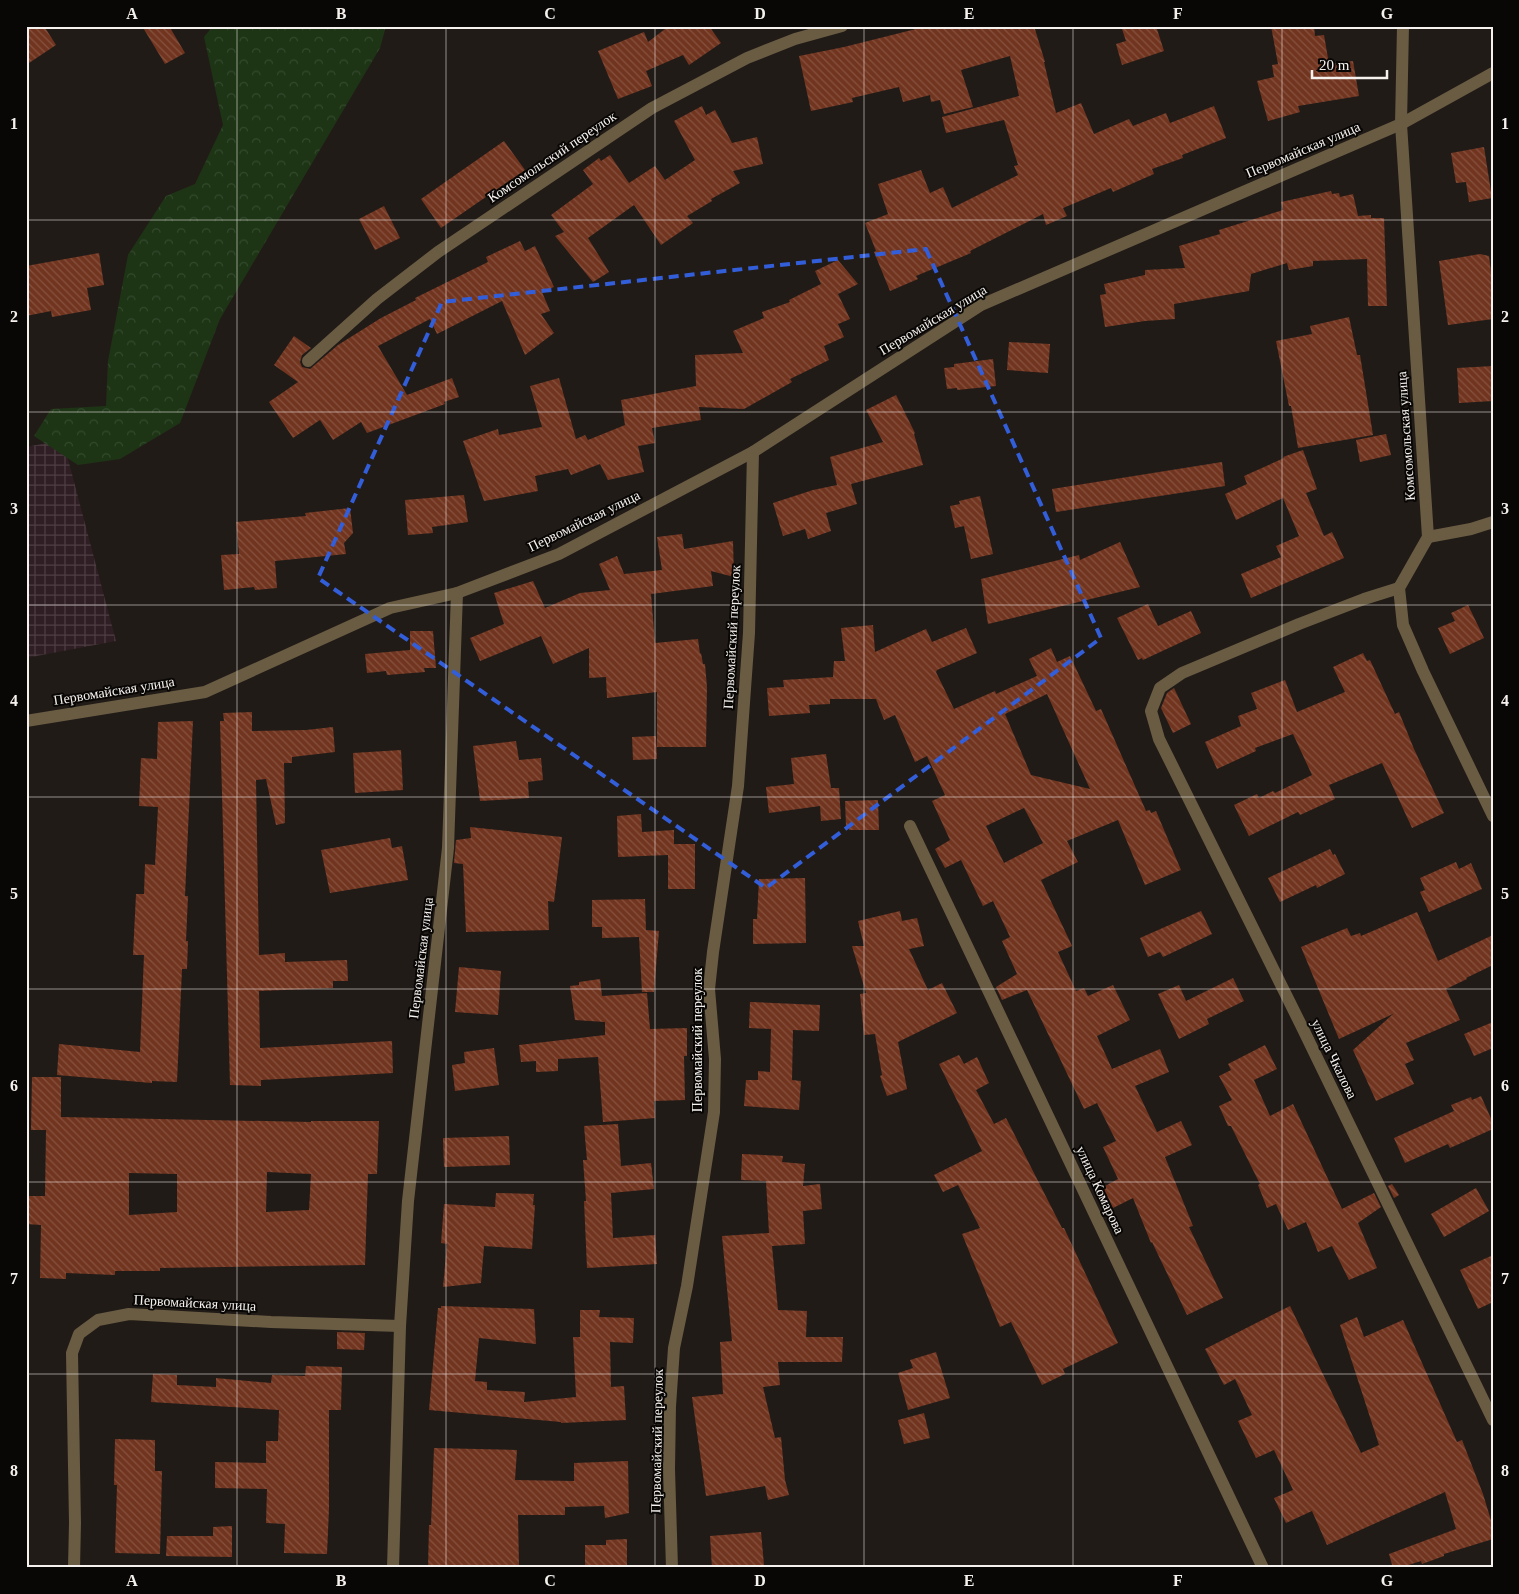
<svg xmlns="http://www.w3.org/2000/svg" width="1519" height="1594" viewBox="0 0 1519 1594" font-family="'Times New Roman',serif">
  <style>
    .industrial { fill: url(#industrial-grid) }
    .forest { fill: url(#forest-crowns) }
    .building { fill: url(#building-back-hatch); fill-rule: evenodd }
    .lines { fill: none; stroke-linecap: round; stroke-linejoin: round }
    .street { stroke: #695c43; stroke-width: 12 }
    .marked { fill: none; stroke: #335eda; stroke-width: 4; stroke-dasharray: 10 6; stroke-linejoin: round }
    .grid { fill: none; stroke: #f5f1ee; stroke-width: 1; stroke-opacity: 0.55 }
    .labels { text-anchor: middle; dominant-baseline: central; stroke-width: 4; stroke-linejoin: round; paint-order: stroke }
    .street-label { font-size: 14px; fill: #f5f1ee; stroke: #090705 }
    .neatline { fill: none; stroke: #f5f1ee; stroke-width: 2 }
    .grid-label { font-size: 16px; text-anchor: middle; font-weight: bold; fill: #f5f1ee }
  </style>
  <defs>
    <pattern id="industrial-grid" width="8" height="8" patternUnits="userSpaceOnUse" patternTransform="scale(1.25)"><rect width="8" height="8" fill="#2f1e24"/><path d="M0 4h8M4 0v8" fill="none" stroke="#4e3f44"/></pattern>
    <pattern id="forest-crowns" width="20" height="18" patternUnits="userSpaceOnUse" patternTransform="scale(1.25)"><rect width="20" height="18" fill="#1d3515"/><path d="M2 6a3 3 0 1 1 6 0M12 15a3 3 0 1 1 6 0" fill="none" stroke="#33492c"/></pattern>
    <pattern id="building-back-hatch" width="6" height="6" patternUnits="userSpaceOnUse" patternTransform="scale(1.25)"><rect width="6" height="6" fill="#71341f"/><path d="M-1 5l2 2M0 0l6 6M5-1l2 2" fill="none" stroke="#865240"/></pattern>
  </defs>
  <rect width="100%" height="100%" fill="#211b17"/>
  <!-- industrial -->
  <path class="industrial" d="M63,440L116,641L26,658V447Z"/>
  <!-- forest -->
  <path class="forest" d="M213,26H386L380,48L220,319L180,423L120,459L78,465L34,436L51,409L106,406L108,361L128,255L166,196L195,184L223,125L204,37Z"/>
  <!-- building -->
  <g class="building">
    <path d="M26,26H44L56,45L26,65Z"/>
    <path d="M142,26H169L185,53L165,64Z"/>
    <path d="M669,26H709L721,43L689,65L683,55L646,71L652,86L618,99L598,51L644,32L648,42Z"/>
    <path d="M928,26H1034L1045,62H1044L1056,113L1081,103L1094,134L1129,119L1133,126L1166,113L1170,123L1214,106L1226,138L1182,155L1183,158L1152,169L1154,174L1113,192L1111,188L1063,208L1067,216L1046,225L1043,214L970,251L971,253L916,276L918,279L890,291L874,252L876,251L865,223L888,214L878,184L921,170L930,193L943,187L952,208L1018,175L1014,166L1018,165L1004,120L946,133L942,117L1019,96L1010,56L961,70L973,107L944,114L940,100L931,102L930,95L903,102L899,87L852,98L853,102L811,111L799,56L844,47Z"/>
    <path d="M1121,26H1156L1164,51L1122,65L1116,44L1126,41Z"/>
    <path d="M1271,26H1314L1315,36L1324,35L1329,64L1353,61L1359,96L1298,106L1300,112L1268,121L1257,81L1274,77L1272,65L1278,64Z"/>
    <path d="M702,106L706,115L715,110L732,143L757,137L763,164L733,171L740,183L711,199L712,201L687,216L693,223L661,245L634,205L588,238L609,272L593,282L555,236L564,232L551,215L593,184L583,170L599,158L601,161L610,155L629,183L655,166L665,180L695,160L674,121Z"/>
    <path d="M504,141L525,170L441,228L421,199Z"/>
    <path d="M1484,147L1492,198L1469,202L1466,182L1456,183L1451,153Z"/>
    <path d="M1331,191L1332,194L1339,193L1340,197L1353,194L1358,216L1371,215V218H1384L1387,306H1368L1367,259L1313,261V266L1289,270L1287,263L1251,274L1249,291L1174,304L1175,319L1145,321L1105,327L1100,295L1106,294L1104,284L1145,275V270L1185,268L1179,246L1220,234L1219,230L1283,210L1281,202Z"/>
    <path d="M384,206L400,238L375,250L359,219Z"/>
    <path d="M520,241L525,251L535,246L554,287L542,292L550,311L541,314L554,333L525,355L502,301L437,334L430,319L378,346L407,395L452,378L459,397L444,402L445,404L367,433L361,422L333,440L320,420L293,438L269,402L298,382L274,365L294,336L311,348L302,355L300,362L302,367L310,369L338,345L381,318L416,300L415,298L488,262L486,257Z"/>
    <path d="M99,253L104,285L87,288L91,310L52,317L51,311L26,316V266Z"/>
    <path d="M1480,254L1489,256L1493,288V319L1448,325L1439,261Z"/>
    <path d="M838,260L858,284L838,294L850,319L838,324L844,337L824,346L829,360L790,379L792,382L744,409L699,407L701,420L652,428L655,443L638,446L644,472L608,480L600,464L571,475L568,469L535,476L538,491L484,501L463,441L498,429L499,435L542,427L530,386L559,378L576,439L585,435L588,440L625,425L621,400L696,386L695,355L743,353L733,331L764,318L762,312L790,302L789,300L821,284L815,271Z"/>
    <path d="M1349,317L1357,355H1360L1373,435L1298,448L1291,406H1289L1276,341L1312,334L1310,326Z"/>
    <path d="M1009,342L1050,344L1048,373L1007,370Z"/>
    <path d="M993,359L996,386L957,390V388L947,389L944,368L954,367V364Z"/>
    <path d="M1493,366V401L1459,403L1457,368Z"/>
    <path d="M896,395L915,433L914,434L923,465L851,484L857,504L826,513L831,531L808,539L805,529L783,536L773,503L813,490L837,485L830,457L883,442L866,410Z"/>
    <path d="M1386,434L1391,455L1360,462L1356,440Z"/>
    <path d="M1303,450L1317,489L1306,493L1324,536L1332,532L1344,558L1251,598L1241,574L1281,557L1276,546L1299,536L1283,498L1236,520L1225,494L1247,484L1244,476L1284,458L1283,457Z"/>
    <path d="M1222,462L1225,486L1056,512L1052,489Z"/>
    <path d="M464,495L468,522L432,527L433,533L408,535L405,500Z"/>
    <path d="M980,496L993,554L971,559L964,526L955,528L950,506L960,504L959,501Z"/>
    <path d="M350,508L353,533L344,543L346,554L275,561L277,588L255,590L254,587L224,590L221,555L239,554L236,522L306,516L305,513Z"/>
    <path d="M682,534L684,549L733,541L734,577L711,571L713,586L651,594L655,643L698,639L700,654L701,653L703,664H705L707,687L706,747H657V692L607,698L606,677L589,678V648L553,664L541,636L480,661L470,638L504,624L494,593L533,581L545,608L580,593L610,590L599,564L617,556L624,574L662,570L657,537Z"/>
    <path d="M1120,542L1140,587L988,624L981,579L1079,555L1080,560Z"/>
    <path d="M1148,604L1158,626L1191,611L1201,633L1143,660L1142,658L1138,660L1117,618Z"/>
    <path d="M1468,605L1484,638L1450,654L1438,628L1455,621L1451,613Z"/>
    <path d="M873,625L875,652L926,629L932,642L966,628L977,653L937,670L936,672L954,709L995,691L996,694L1037,676L1029,659L1051,648L1057,662L1070,656L1096,711L1101,709L1146,811L1150,810L1151,813L1156,811L1181,870L1145,885L1118,820L1067,841L1078,862L1041,880L1072,946L1058,952L1076,991L1084,988L1088,996L1113,985L1130,1020L1097,1036L1112,1069L1160,1049L1169,1072L1135,1086L1157,1132L1181,1121L1192,1145L1165,1157L1193,1226L1189,1227L1223,1298L1187,1315L1152,1242L1151,1243L1133,1198L1113,1208L1103,1187L1118,1179L1103,1147L1116,1141L1097,1103L1084,1109L1027,990L1002,1000L996,987L1017,974L1002,941L1010,937L993,901L983,906L961,860L945,868L935,849L950,840L932,801L945,795L927,756L915,762L895,715L884,720L876,699H830V704L809,705L810,713L769,716L767,688L784,687L783,680L833,677L834,661H845L841,628ZM1047,694L1090,789L1031,775L1005,714ZM1024,808L1043,843L1004,863L986,826Z"/>
    <path d="M410,631H433L436,668H424L425,672L387,675L386,671L367,673L365,654L410,650Z"/>
    <path d="M1363,653L1367,661L1370,660L1395,714L1399,712L1414,749L1444,813L1412,828L1382,763L1329,785L1335,799L1300,815L1298,812L1249,836L1234,805L1257,794L1259,798L1273,791L1275,793L1312,775L1293,734L1255,748L1256,751L1217,769L1205,742L1241,726L1238,716L1257,709L1251,693L1285,680L1297,712L1345,692L1333,667Z"/>
    <path d="M1174,688L1191,724L1173,733L1161,708L1167,693Z"/>
    <path d="M252,712V731L306,730L333,727L335,752L292,757V763H284L285,823L276,825L266,779L256,780L259,955L285,953V962L347,960L348,981H333V988L259,991L260,1048L392,1041L393,1073L261,1080V1086L230,1085L220,721H224L223,713Z"/>
    <path d="M193,721L185,896H188L186,941H188L187,969H182L177,1082L152,1081V1083L57,1075L59,1044L140,1052L144,955H133L136,894H144L145,864L155,865L158,807L139,806L141,758L157,759L158,722Z"/>
    <path d="M656,736L657,759L633,760L632,737Z"/>
    <path d="M516,741L519,760L541,758L543,780L528,782L529,798L480,801L473,746Z"/>
    <path d="M401,750L403,790L355,793L353,753Z"/>
    <path d="M826,754L831,788H839L841,819L821,821L820,806L769,813L766,787L794,784L791,758Z"/>
    <path d="M878,800L879,830H849V826H846L845,801Z"/>
    <path d="M641,814L642,832L674,830V844H695V889H668V855L618,857L617,816Z"/>
    <path d="M470,827L562,837L554,902L548,901L549,930L466,932L463,864L454,863L456,840L471,838Z"/>
    <path d="M390,838L392,848L402,846L408,880L330,893L321,850Z"/>
    <path d="M1330,849L1333,855L1335,854L1345,874L1317,888L1316,885L1280,902L1268,878Z"/>
    <path d="M1456,862L1459,869L1471,863L1482,889L1429,912L1420,892L1425,890L1420,878Z"/>
    <path d="M805,878L806,943L753,944V919H757L759,879Z"/>
    <path d="M645,899L646,930L659,931L654,992H642L639,937L602,938V927H592V900Z"/>
    <path d="M900,911L902,921L917,918L924,946L909,949L928,990L942,983L957,1013L898,1042L907,1089L887,1096L880,1076L882,1075L875,1034L864,1035L860,994L866,993L852,946H864L858,921Z"/>
    <path d="M1201,911L1212,934L1163,957L1160,952L1148,957L1140,938Z"/>
    <path d="M1417,912L1438,961L1493,935V965L1466,978L1467,979L1446,989L1460,1020L1406,1043L1414,1060L1405,1064L1414,1084L1376,1101L1353,1050L1393,1014L1339,1039L1301,947L1347,928L1351,936L1360,933L1361,936Z"/>
    <path d="M459,967L501,971L498,1015L455,1012Z"/>
    <path d="M1233,978L1244,1001L1207,1019L1209,1024L1179,1039L1158,994L1179,985L1186,1001Z"/>
    <path d="M600,979L602,996L647,993L650,1029L687,1028V1056H684L685,1100L654,1101L655,1118L603,1122L598,1057L558,1059V1071L536,1072V1061L521,1062L519,1045L605,1035V1022L575,1020L570,986L579,985V982Z"/>
    <path d="M750,1002L820,1005L819,1031L793,1030L792,1080L801,1081L799,1110L744,1106L746,1080H758V1071L770,1072L771,1029L749,1028Z"/>
    <path d="M1493,1022V1048L1474,1056L1464,1034Z"/>
    <path d="M1265,1045L1277,1069L1254,1080L1270,1116L1293,1104L1342,1209L1374,1193L1381,1207L1358,1223L1377,1268L1349,1280L1332,1246L1318,1252L1306,1222L1288,1230L1276,1204L1267,1208L1258,1185L1260,1184L1231,1126H1228L1219,1106L1232,1100L1219,1076L1231,1070L1228,1064Z"/>
    <path d="M494,1048L499,1085L455,1091L452,1065L465,1063L464,1052Z"/>
    <path d="M959,1055L964,1064L977,1057L989,1083L976,1090L994,1124L1006,1118L1062,1228H1064L1118,1343L1063,1369L1065,1374L1042,1385L1011,1322L1000,1327L962,1234L980,1228L958,1185L943,1192L934,1175L982,1151L939,1064Z"/>
    <path d="M32,1077H61V1117L311,1122V1121H379L377,1174H368L365,1265L160,1268V1271H115V1275L66,1273V1279L40,1278L41,1225L26,1224V1196H45L46,1130H31ZM267,1172L311,1174L309,1210L266,1212ZM129,1173L177,1174V1212L129,1215Z"/>
    <path d="M1481,1096L1493,1123V1129L1450,1148L1448,1144L1405,1163L1394,1138L1454,1111L1451,1105L1471,1097L1472,1100Z"/>
    <path d="M618,1124L621,1166L651,1163L654,1189L611,1193L613,1238L655,1235L657,1264L587,1268L584,1201H586L583,1160H587L584,1126Z"/>
    <path d="M509,1136L510,1165L444,1167L443,1138Z"/>
    <path d="M742,1154L783,1156L782,1162L805,1164L803,1186L820,1184L822,1209L803,1211L805,1244L772,1246L778,1310L807,1311L806,1337H843L842,1362H778L780,1385L763,1387L775,1438L781,1437L785,1480L789,1495L768,1500L765,1486L706,1496L692,1397L723,1394L720,1342L732,1341L722,1236L769,1233L766,1181L741,1180Z"/>
    <path d="M1392,1184L1399,1195L1394,1198L1388,1186Z"/>
    <path d="M1476,1188L1489,1211L1444,1237L1431,1214Z"/>
    <path d="M496,1193L534,1194L533,1205H535L532,1249L484,1246L481,1283L443,1287L447,1244L441,1243L444,1204L495,1207Z"/>
    <path d="M1493,1255V1302L1478,1309L1460,1270Z"/>
    <path d="M441,1306L534,1309L536,1344L479,1338L475,1381L487,1382V1390L525,1392L524,1402L576,1397L573,1337H580V1310H600L599,1317L634,1318L633,1343L610,1342L611,1387L624,1386L626,1420L561,1423V1422L429,1410L438,1308H441Z"/>
    <path d="M1290,1306L1361,1453L1379,1445L1340,1325L1357,1317L1364,1337L1403,1320L1457,1442L1462,1440L1483,1494L1493,1527V1539L1444,1554V1556L1422,1564L1421,1561L1399,1568H1393L1389,1554L1456,1529L1445,1492L1327,1545L1312,1511L1286,1523L1274,1498L1293,1490L1274,1450L1256,1458L1238,1421L1252,1415L1235,1379L1224,1385L1205,1349Z"/>
    <path d="M337,1332L365,1333L364,1350L337,1349Z"/>
    <path d="M936,1352L950,1398L908,1410L898,1373L913,1368L910,1360Z"/>
    <path d="M306,1366L342,1367L341,1410H329V1509L327,1554L284,1553L285,1524L266,1523L267,1489L215,1488V1462L266,1463V1441H278L279,1410L151,1402L153,1374L177,1375V1385L216,1387V1378L271,1383L272,1375L305,1376Z"/>
    <path d="M924,1413L930,1438L904,1444L898,1420Z"/>
    <path d="M115,1439L155,1440V1471H162L160,1554L115,1553L117,1485H114Z"/>
    <path d="M434,1448L517,1450L515,1480L574,1481V1463L628,1461L629,1513L605,1518L604,1506L565,1507V1515H518L519,1565L491,1568H428L429,1525H431Z"/>
    <path d="M232,1526V1557L166,1556L167,1536H213V1527Z"/>
    <path d="M761,1532L764,1565L712,1568L710,1536Z"/>
    <path d="M627,1539V1568H585V1545H606V1540Z"/>
  </g>
  <g class="lines">
    <!-- street -->
    <g class="street">
      <path d="M1403,26L1401,124L1428,537L1399,588L1403,625L1423,671L1493,816"/>
      <path d="M308,361L377,299L438,252L652,108L747,58L795,39L842,26"/>
      <path d="M1428,537L1471,529L1493,522"/>
      <path d="M1399,588L1364,599L1299,624L1182,673L1160,688L1151,711L1159,739L1301,1025L1493,1420"/>
      <path d="M26,721L205,692L390,608L457,593L559,554L753,452L981,305L1401,124L1493,73"/>
      <path d="M910,826L1263,1568"/>
      <path d="M74,1568L75,1523L72,1353L79,1334L98,1320L129,1314L271,1322L400,1326"/>
      <path d="M393,1568L400,1326L408,1201L448,848L457,593"/>
      <path d="M672,1568L669,1469L670,1406L674,1348L687,1286L714,1112L715,1059L709,989L713,952L738,786L749,633L753,452"/>
    </g>
  </g>
  <!-- marked area -->
  <path class="marked" d="M926,249L1101,638L766,888L318,578L442,302Z"/>
  <!-- grid -->
  <path class="grid" d="M237,26V1568M446,26V1568M655,26V1568M864,26V1568M1073,26V1568M1282,26V1568M26,220H1493M26,412H1493M26,605H1493M26,797H1493M26,989H1493M26,1182H1493M26,1374H1493"/>
  <g class="labels">
    <!-- street labels -->
    <g class="street-label">
      <text transform="translate(1303 150) rotate(-23)">Первомайская улица</text>
      <text transform="translate(552 157) rotate(-34)">Комсомольский переулок</text>
      <text transform="translate(933 320) rotate(-31)">Первомайская улица</text>
      <text transform="translate(1406 436) rotate(-94)">Комсомольская улица</text>
      <text transform="translate(584 521) rotate(-26)">Первомайская улица</text>
      <text transform="translate(732 637) rotate(-87)">Первомайский переулок</text>
      <text transform="translate(114 691) rotate(-9)">Первомайская улица</text>
      <text transform="translate(421 958) rotate(-83)">Первомайская улица</text>
      <text transform="translate(697 1040) rotate(-90)">Первомайский переулок</text>
      <text transform="translate(1334 1059) rotate(64)">улица Чкалова</text>
      <text transform="translate(1100 1190) rotate(65)">улица Комарова</text>
      <text transform="translate(195 1303) rotate(3)">Первомайская улица</text>
      <text transform="translate(657 1441) rotate(-89)">Первомайский переулок</text>
    </g>
  </g>
  <!-- border -->
  <rect width="1519" height="1594" fill="none" stroke="#090705" stroke-width="55"/>
  <!-- scale -->
  <path d="M1312 70v8h75v-8" fill="none" stroke="#f5f1ee" stroke-width="2.5"/>
  <text x="1319" y="70" font-size="15" fill="#f5f1ee" stroke="#090705" stroke-width="4" paint-order="stroke">20 m</text>
  <rect x="28" y="28" width="1464" height="1538" class="neatline"/>
  <g class="grid-label">
    <text x="132" y="19">A</text>
    <text x="341" y="19">B</text>
    <text x="550" y="19">C</text>
    <text x="760" y="19">D</text>
    <text x="969" y="19">E</text>
    <text x="1178" y="19">F</text>
    <text x="1387" y="19">G</text>
    <text x="14" y="129">1</text>
    <text x="1505" y="129">1</text>
    <text x="14" y="322">2</text>
    <text x="1505" y="322">2</text>
    <text x="14" y="514">3</text>
    <text x="1505" y="514">3</text>
    <text x="14" y="706">4</text>
    <text x="1505" y="706">4</text>
    <text x="14" y="899">5</text>
    <text x="1505" y="899">5</text>
    <text x="14" y="1091">6</text>
    <text x="1505" y="1091">6</text>
    <text x="14" y="1284">7</text>
    <text x="1505" y="1284">7</text>
    <text x="14" y="1476">8</text>
    <text x="1505" y="1476">8</text>
    <text x="132" y="1586">A</text>
    <text x="341" y="1586">B</text>
    <text x="550" y="1586">C</text>
    <text x="760" y="1586">D</text>
    <text x="969" y="1586">E</text>
    <text x="1178" y="1586">F</text>
    <text x="1387" y="1586">G</text>
  </g>
</svg>
